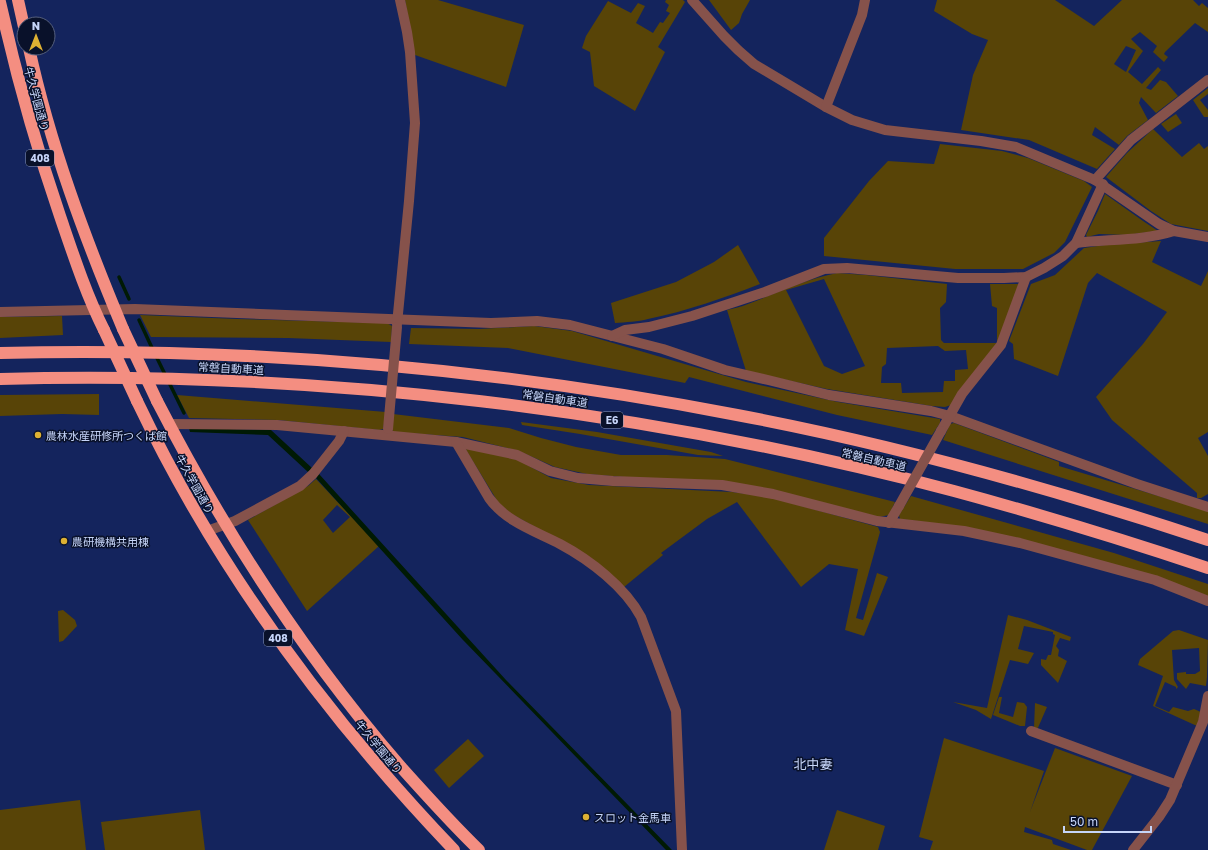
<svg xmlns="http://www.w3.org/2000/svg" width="1208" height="850" viewBox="0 0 1208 850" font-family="'Golos Text','Noto Sans JP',sans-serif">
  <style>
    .green { fill: #584407; fill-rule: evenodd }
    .water { fill: #001a04 }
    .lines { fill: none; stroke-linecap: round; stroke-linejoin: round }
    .stream { stroke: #001a04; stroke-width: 3.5 }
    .minor { stroke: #86524b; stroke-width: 10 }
    .highway { stroke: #f48e81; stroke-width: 12 }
    .minor-bridge { stroke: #86524b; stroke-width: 10 }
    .highway-bridge { stroke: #f48e81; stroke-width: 12 }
    .poi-dot { fill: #deb133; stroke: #09112a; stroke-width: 1.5 }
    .labels { text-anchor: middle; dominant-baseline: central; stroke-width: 3; stroke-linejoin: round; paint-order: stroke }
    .shield { fill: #09112a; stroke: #8d9abb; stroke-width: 1 }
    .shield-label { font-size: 10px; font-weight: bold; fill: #c6d5f9 }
    .street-label { font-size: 11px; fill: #c6d5f9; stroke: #09112a }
    .poi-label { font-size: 11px; fill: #c6d5f9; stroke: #09112a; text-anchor: start }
    .quarter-label { font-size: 13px; fill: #c6d5f9; stroke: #09112a }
  </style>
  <rect width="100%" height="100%" fill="#14245d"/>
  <!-- green -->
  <g class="green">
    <path d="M405,0H438L524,25L506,87L415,55Z"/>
    <path d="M666,0H683L685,2L658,47L665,52L635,111L594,86L590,52L582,48L586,36L608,1L631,13L638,3L645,6L636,23L653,33L660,22L663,23L670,13L666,11L669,5L665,2Z"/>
    <path d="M709,0H750L742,14L739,23L731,30Z"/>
    <path d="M937,0H1055L1094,26L1122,0H1193L1199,6L1202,3L1208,8V32L1195,23L1165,52L1164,54L1168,57L1164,62L1153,52L1157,46L1140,32L1131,39L1143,51L1128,72L1142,84L1158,67L1161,70L1146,88L1151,90L1160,80L1166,82L1178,96L1156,113L1141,97L1139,103L1148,120L1127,136L1119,145L1095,127L1092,135L1115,149L1097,169L1029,140L961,130L973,75L988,40L972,34L934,11ZM1126,46L1136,50L1126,72L1114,64Z"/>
    <path d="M1208,88V94L1200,100L1208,110V117H1204L1193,100Z"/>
    <path d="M1176,114L1182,123L1168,132L1161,124Z"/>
    <path d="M1153,129L1182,157L1199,143L1204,149L1208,146V231L1171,224L1151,211L1106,177L1127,153Z"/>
    <path d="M940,144L1002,151L1028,158L1084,181L1092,187L1065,242L1054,253L1023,269H955L824,256V238L869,181L888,161L934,164Z"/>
    <path d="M1105,194L1143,221L1158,231L1126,235L1099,234L1087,237L1086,235L1098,211Z"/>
    <path d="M1161,241L1152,262L1201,286L1208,271V432L1198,438L1208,456V494L1201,498H1197V493L1112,420L1096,397L1143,344L1167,312L1097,273L1088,283L1058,376L1014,359L1013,344L1009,341L1031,284L1055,275L1084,248L1105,245Z"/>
    <path d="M738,245L760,284C724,298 687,311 648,319C638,322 626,322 615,323L611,303L676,282L714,262Z"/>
    <path d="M837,273L866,275L947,284L946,302L940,308L941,340L944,343H997V308L992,306L990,284H1019L997,343L951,405L945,407L932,406L827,389L746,371L727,310C734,308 741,307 748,304C777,293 806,279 837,273ZM824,279L865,366L842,374L824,366L786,290ZM938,346L945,351L966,350L968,369L955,370V381H944L943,392L902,393L901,383H881L882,367L886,364L887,348Z"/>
    <path d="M140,315L237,319L387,323L392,326L391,342L288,338L151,337Z"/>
    <path d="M62,316L63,335L0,338V317Z"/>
    <path d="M534,326L572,331L746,382L838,402L940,419V423L932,435L837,415L689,377L685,383L508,348L409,344L411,328L479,329Z"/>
    <path d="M99,394V415L62,414L0,416V395Z"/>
    <path d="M177,395L386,412L383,429L379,430L278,420L189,418Z"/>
    <path d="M393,414L509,428L541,438L576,447L621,455H667L725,459L895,502L889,515L879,517L769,489L587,474L555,467L519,451L463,437L393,432L391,427Z"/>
    <path d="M521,422L597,432L711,452L723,456L698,455L580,434L522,425Z"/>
    <path d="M954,423L1059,462V466L1208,511V524L943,440L950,424Z"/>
    <path d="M467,448L518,460L551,478L589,485L732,492L769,497L878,527L880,532L856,618L863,620L877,573L888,577L864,636L845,630L858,569L829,564L801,587L737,502L707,519L661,553L663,555L624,587L537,528L510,513L498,502L466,450Z"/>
    <path d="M316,479L379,546L307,611L248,520L308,486ZM337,505L350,517L333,533L323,520Z"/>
    <path d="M911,496L1114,553L1208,584V597L963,527L900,519L899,515Z"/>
    <path d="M63,610L75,620L77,626L63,641L59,642L58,611Z"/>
    <path d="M1008,615L1027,620L1071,637L1070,641L1060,638L1056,646L1059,650L1058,656L1067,661L1058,683L1041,665V659L1046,660L1048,655H1051L1055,635L1053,634V632L1024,626L1018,649L1034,653L1028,664L1010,660L991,719L976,710L953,702L987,708Z"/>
    <path d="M1179,630L1208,640L1207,677L1206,686L1190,683L1186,689L1177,679V673L1186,672V674H1195L1200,671L1199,648L1172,650L1174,680L1178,687L1176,689V687L1165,682L1155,706L1169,712L1173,707L1188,711L1194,709L1201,712L1197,726L1153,706L1163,676L1138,665L1140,659L1173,631Z"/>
    <path d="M999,697H1002L999,713L1013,717L1017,702L1024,703L1027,707L1025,726H1020L993,715Z"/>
    <path d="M1035,703L1047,707L1037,730L1034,728Z"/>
    <path d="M944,738L1044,771L1030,812L1055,748L1132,776L1092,850H1087L1025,827L1024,832L1052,840L1053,844L1071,850H930L933,841L919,837Z"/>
    <path d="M468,739L484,756L449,788L434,770Z"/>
    <path d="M80,800L86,850H0V810Z"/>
    <path d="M200,810L205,850H105L101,822Z"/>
    <path d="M837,810L885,826L878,850H824Z"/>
  </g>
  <!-- water -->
  <g class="water">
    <path d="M189,428L271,430L312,468L308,472L268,435L190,432Z"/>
    <path d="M319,474L506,680L672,850H666L463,640L316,478Z"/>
  </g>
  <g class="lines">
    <!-- stream -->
    <g class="stream">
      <path d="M119,277L129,299"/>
      <path d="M139,320L153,350"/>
      <path d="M156,356L184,413"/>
    </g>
    <!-- minor -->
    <g class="minor">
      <path d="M692,0L724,36L738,50L754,64L826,107L852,120L885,130L981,141L1016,147L1095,180L1159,224L1174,231L1208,237"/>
      <path d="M826,107L862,15L865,0"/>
      <path d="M1095,180L1131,140L1208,80"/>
      <path d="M1076,243C1109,239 1142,241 1174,231"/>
      <path d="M0,312L135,309L491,323L537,321L570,325L663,349L725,370L768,380L829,395L931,411L950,416L1137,484L1208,507"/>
      <path d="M397,324L409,201L415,123L410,52L407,32L400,0"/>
      <path d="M612,336L625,330L649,327L692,316L765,292L824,269L847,268L958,278H1004L1026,277L1044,268L1063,256L1076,243L1103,184"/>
      <path d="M169,424L277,425L330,430L456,442L517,455L550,471L578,478L613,481L722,485L773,494L877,521L964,531L1020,543L1155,580L1208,601"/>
      <path d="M941,431L962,394L1001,345L1026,277"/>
      <path d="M456,442L489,498C506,522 535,531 560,544C590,560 625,587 641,617L676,711L682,850"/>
      <path d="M889,523L899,506"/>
      <path d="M207,531L235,521L300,486L313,474L339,441L344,431"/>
      <path d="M1031,731L1177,785"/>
      <path d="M1133,850L1159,817L1170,800L1203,722L1208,696"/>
    </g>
    <!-- highway -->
    <g class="highway">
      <path d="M18,0L24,27"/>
      <path d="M0,2C16,75 36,146 60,216C73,254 86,294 104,330"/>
      <path d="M29,48C50,145 85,238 123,329"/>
      <path d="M0,353C247,347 494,368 737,415C896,445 1054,489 1208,540"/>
      <path d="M0,379C318,370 647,410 954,491C1039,514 1124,540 1208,568"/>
      <path d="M137,401C216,567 327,717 454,850"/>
      <path d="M157,401C224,531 304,655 400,766C426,795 451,823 479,850"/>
    </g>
    <!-- minor-bridge -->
    <g class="minor-bridge">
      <path d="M388,429L397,327"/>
      <path d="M899,506L941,431"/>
    </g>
    <!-- highway-bridge -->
    <g class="highway-bridge">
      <path d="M123,329L157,401"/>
      <path d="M104,330L137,401"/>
    </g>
  </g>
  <!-- markers -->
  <g class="poi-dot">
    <circle cx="38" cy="435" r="4"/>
    <circle cx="64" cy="541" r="4"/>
    <circle cx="586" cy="817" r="4"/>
  </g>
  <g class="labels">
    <!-- shield labels -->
    <g class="shield">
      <rect x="26" y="150" width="28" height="16" rx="3"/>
      <rect x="601" y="412" width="22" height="16" rx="3"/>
      <rect x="264" y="630" width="28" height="16" rx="3"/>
    </g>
    <g class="shield-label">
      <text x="40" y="158">408</text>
      <text x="612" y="420">E6</text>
      <text x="278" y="638">408</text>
    </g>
    <!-- street labels -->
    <g class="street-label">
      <text transform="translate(37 99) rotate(75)">牛久学園通り</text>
      <text transform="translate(231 368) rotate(3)">常磐自動車道</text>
      <text transform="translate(555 398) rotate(8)">常磐自動車道</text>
      <text transform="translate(874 459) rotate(13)">常磐自動車道</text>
      <text transform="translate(195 484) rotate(61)">牛久学園通り</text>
      <text transform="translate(379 747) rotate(50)">牛久学園通り</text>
    </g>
    <!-- poi labels -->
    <g class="poi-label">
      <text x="46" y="435">農林水産研修所つくば館</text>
      <text x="72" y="541">農研機構共用棟</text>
      <text x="594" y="817">スロット金馬車</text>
    </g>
    <!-- quarter labels -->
    <g class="quarter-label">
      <text x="813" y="764">北中妻</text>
    </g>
  </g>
  <!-- north arrow -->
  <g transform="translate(36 36)"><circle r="19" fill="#09112a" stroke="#555f7d"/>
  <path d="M0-3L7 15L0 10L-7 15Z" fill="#deb133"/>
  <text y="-6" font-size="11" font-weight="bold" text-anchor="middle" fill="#c6d5f9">N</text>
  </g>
  <!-- scale -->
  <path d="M1064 826v6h87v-6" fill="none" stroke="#c6d5f9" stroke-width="2"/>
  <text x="1070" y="826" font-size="12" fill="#c6d5f9" stroke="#09112a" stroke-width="3" paint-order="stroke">50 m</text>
</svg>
